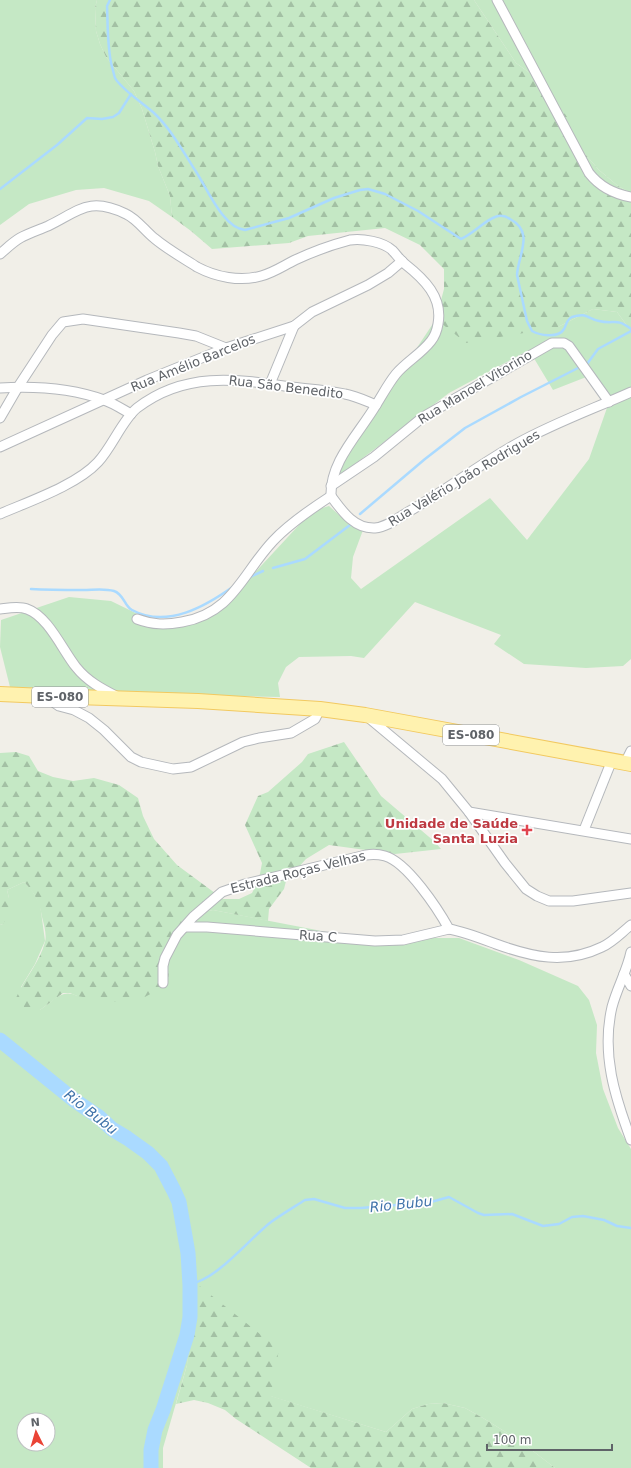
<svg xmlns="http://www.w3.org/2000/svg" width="631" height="1468" viewBox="0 0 631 1468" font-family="'DejaVu Sans',sans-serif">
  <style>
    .green { fill: #c5e8c5; fill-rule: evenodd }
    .forest { fill: url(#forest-firs) }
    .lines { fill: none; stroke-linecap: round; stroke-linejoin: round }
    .stream { stroke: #aadaff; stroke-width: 2.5 }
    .river { stroke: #aadaff; stroke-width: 15 }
    .street-casing { stroke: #b5b8bc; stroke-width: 11 }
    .primary-casing { stroke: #f2c960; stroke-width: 16 }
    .street { stroke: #fff; stroke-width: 9 }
    .primary { stroke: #fff2af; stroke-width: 14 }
    .health-dot { fill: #e0444e; stroke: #fff; stroke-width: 1.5 }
    .labels { text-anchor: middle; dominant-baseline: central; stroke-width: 3.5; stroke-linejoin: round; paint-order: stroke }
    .shield { fill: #fff; stroke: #8f9295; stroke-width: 1 }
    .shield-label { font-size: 12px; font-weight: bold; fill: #5f6368 }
    .street-label { font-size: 13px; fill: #5f6368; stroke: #fff }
    .health-label { font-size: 13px; font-weight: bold; fill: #be3a42; stroke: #fff; text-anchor: end }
    .water-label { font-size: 14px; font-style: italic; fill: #4174aa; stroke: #fff }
  </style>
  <defs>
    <pattern id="forest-firs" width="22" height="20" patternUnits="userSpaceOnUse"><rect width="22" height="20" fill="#c5e8c5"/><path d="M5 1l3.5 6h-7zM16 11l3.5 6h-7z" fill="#a3c0a4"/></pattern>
  </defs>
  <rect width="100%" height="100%" fill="#f1efe8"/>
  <!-- green -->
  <g class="green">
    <path d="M0,0H97L95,8L96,31L100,44L106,57L134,91L142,109L155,152L158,166L170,196L172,217L149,201L104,188L76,190L29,204L0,225Z"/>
    <path d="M474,0H631V193L618,186L599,170L578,146L545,84L516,63Z"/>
    <path d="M593,309L617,312L631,331V659L623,666L586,668L524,664L494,644L501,635L415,602L364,658L351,656L299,657L286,667L278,683L280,697L189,695L10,687L0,647L1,620L69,597L111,601L154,622L183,620L222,608L312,511L329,506L348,523L363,530L353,557L351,578L361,589L490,498L527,540L589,459L608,405L594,374L553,390L529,350L449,393L335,479L342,461L436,319L558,327Z"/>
    <path d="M24,882L31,889L40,904L45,941L35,964L21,987L40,1010C53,1002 61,988 77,996L173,948L186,915L213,910L358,938H459L519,960L578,986L589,1000L597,1025L596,1053L603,1089L618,1128L631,1149V1468H555L520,1441L483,1418L465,1408L443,1403L428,1404L412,1409L386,1432L270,1396L193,1280L187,1365L163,1448V1468H0V925L3,924L9,898L7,890ZM24,1420H48V1444H24Z"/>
  </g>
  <!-- forest -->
  <g class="forest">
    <path d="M97,0H474L516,63L545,84L573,126L578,146L599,170L618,186L631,193V331L617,312L593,309L558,327L466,343L436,319L444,289V269L420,245L385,228L308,236L289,243L212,249L191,231L172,217L170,196L158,166L155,152L142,109L134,91L106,57L100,44L96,31L95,8Z"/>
    <path d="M344,742L381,796L435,842L441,849L395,854L329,845L306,859L286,881L284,889L269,909L268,921L213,910L187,915L173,948L167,985L143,998L112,1002L77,996L70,993H63L40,1010L26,1009L16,998C24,979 40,962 45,942C47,935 44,925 42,917C40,903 35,893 24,882L7,890L9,898L16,903L3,924L0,925V753L16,752L29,756L38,771L53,777L73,781L94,778L119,785L138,798L143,816L154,839L177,865L223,899H239L252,893L259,879L262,863L245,825L258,796L268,792L302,762L308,754Z"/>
    <path d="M192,1280L279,1349L271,1396L386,1432L412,1409L428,1404L443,1403L465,1408L483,1418L520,1441L555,1468H311L236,1419L225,1410L208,1403L194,1400L176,1404L187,1365Z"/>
  </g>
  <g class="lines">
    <!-- stream -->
    <g class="stream">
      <path d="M110,0L107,6C108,27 107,47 112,67C113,70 114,75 115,78C121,89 144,104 154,113C170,128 181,148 193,167C206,185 222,228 245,230L289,218L334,198L360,190L368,189L385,194L418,211L461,239C473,234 484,221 495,217C500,215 506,216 510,219C535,232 518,255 517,275L527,321L532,331C539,335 558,339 564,329C567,324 566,320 572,317C588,312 587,319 599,321C615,325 615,317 631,329"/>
      <path d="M0,189L57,145L87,118L102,119L113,117L119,113L131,94"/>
      <path d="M587,364L598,349L631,331"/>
      <path d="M360,514L425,459L465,428L521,397L580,367"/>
      <path d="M273,568L305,559L350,525"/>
      <path d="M250,577L263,571"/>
      <path d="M31,589C49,590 66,590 83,590C93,590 104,588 114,591C124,594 124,606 132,610C167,629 206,606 234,586"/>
      <path d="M190,1284C218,1279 248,1240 271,1222C282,1214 294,1207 305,1200L314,1199L345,1208H361L431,1202L449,1197L478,1213L484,1215L512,1214L543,1226L559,1224L572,1217L583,1216L604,1220L617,1226L631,1228"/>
    </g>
    <!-- river -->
    <path class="river" d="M0,1040L74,1100L99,1117L112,1129L127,1138L148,1153L161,1166L174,1191L179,1202L188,1253L190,1285V1317L187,1335L163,1410L155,1430L151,1450V1468"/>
    <!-- street casing -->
    <g class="street-casing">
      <g id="street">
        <path d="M497,0L589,173C600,187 614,194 631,197"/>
        <path d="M0,254C7,248 13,242 20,238C29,233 39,230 48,226C79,211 89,196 126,214C137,219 145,231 154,238C167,249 183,258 197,267C216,277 240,282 261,276C273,273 283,266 295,260C312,252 331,245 350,240C362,238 383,242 392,250C396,254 400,260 405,264C424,279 443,297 438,324C437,330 435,336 431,341C421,354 406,362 396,374C388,384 383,394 376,405C359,434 330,461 331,496"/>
        <path d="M270,384L294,326"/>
        <path d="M0,388C34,386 71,388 104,400C113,403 122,409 131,414"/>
        <path d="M0,418L18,387L52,335L63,322L83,319L179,333L196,336L226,348"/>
        <path d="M0,447L147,380L226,348L294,326L312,312L368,285L388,273L402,261"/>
        <path d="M331,486L374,457L423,417L552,343H564L569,346L609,402"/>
        <path d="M331,496C342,511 354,529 375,528C387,527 398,518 408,512C445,491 480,464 518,443C554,423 593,409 631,392"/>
        <path d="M0,514C30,501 77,485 98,462C112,447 123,419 137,408C185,371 236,379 291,387C309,389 327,390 345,394C356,396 366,401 376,405"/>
        <path d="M0,609C9,608 19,606 27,609C48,616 63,651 76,667C87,681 102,689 118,697"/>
        <path d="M137,619C153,625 166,625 182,622C233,613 242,574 273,541C287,526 314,507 331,496"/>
        <path d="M46,697L59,706L74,710L89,718L104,730L131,757L141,762L173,769L191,767L243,742L259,738L291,733L315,719L320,709"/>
        <path d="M369,718L442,779L469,812L505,863L526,889L537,896L549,901H573L631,893"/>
        <path d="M625,763L631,751"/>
        <path d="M469,812L631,839"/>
        <path d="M584,830L612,760"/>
        <path d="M185,927H207L375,941L403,940L449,929"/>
        <path d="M631,952C627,971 617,988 612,1007C601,1054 615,1097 631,1140"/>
        <path d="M624,974L631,986"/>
        <path d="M163,983V966L165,958L177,935L193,917L222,892L245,884L366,855C372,854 378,854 385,856C407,862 438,909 449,929C465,932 480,938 496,944C532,957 565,965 602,947C613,942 622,932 631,925"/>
      </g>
    </g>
    <!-- primary casing -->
    <g class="primary-casing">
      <path id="primary" d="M0,694L45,696L198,701L320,709L365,715L631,764"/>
    </g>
    <!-- street -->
    <use href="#street" class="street"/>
    <!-- primary -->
    <use href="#primary" class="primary"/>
  </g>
  <!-- markers -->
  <path class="health-dot" d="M525 824h4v4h4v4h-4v4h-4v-4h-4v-4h4z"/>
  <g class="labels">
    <!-- shield labels -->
    <g class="shield">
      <rect x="32" y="687" width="56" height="20" rx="3"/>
      <rect x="443" y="725" width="56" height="20" rx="3"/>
    </g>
    <g class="shield-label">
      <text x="60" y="697">ES-080</text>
      <text x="471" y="735">ES-080</text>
    </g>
    <!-- street labels -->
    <g class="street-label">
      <text transform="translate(193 363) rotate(-22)">Rua Amélio Barcelos</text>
      <text transform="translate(286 387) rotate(7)">Rua São Benedito</text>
      <text transform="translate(475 387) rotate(-31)">Rua Manoel Vitorino</text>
      <text transform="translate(464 478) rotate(-31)">Rua Valério João Rodrigues</text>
      <text transform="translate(298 872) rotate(-14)">Estrada Roças Velhas</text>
      <text transform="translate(318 936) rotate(4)">Rua C</text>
    </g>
    <!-- health labels -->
    <g class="health-label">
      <text x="518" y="823">Unidade de Saúde<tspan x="518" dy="15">Santa Luzia</tspan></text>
    </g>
    <!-- water labels -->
    <g class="water-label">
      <text transform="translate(91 1112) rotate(38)">Rio Bubu</text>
      <text transform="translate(401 1204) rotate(-6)">Rio Bubu</text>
    </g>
  </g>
  <!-- north arrow -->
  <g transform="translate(36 1432) rotate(355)"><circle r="19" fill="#ffffff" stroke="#bfc1c3"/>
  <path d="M0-3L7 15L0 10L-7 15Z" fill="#ea4335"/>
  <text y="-6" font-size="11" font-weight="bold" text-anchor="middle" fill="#5f6368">N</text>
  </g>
  <!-- scale -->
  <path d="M487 1444v6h125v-6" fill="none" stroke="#5f6368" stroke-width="2"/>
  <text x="493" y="1444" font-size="12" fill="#5f6368" stroke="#ffffff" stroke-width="3" paint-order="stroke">100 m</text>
</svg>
